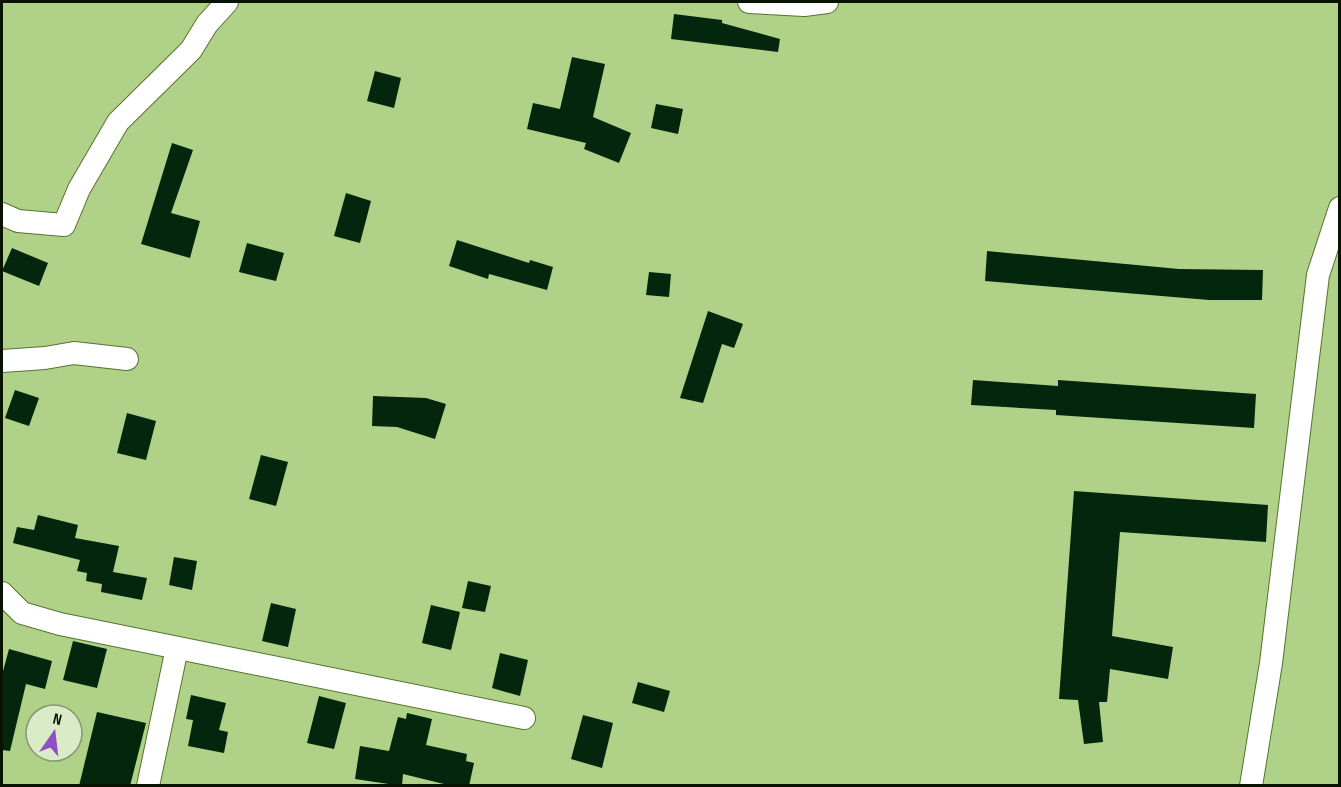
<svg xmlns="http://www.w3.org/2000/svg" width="1341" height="787" viewBox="0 0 1341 787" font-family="'Sofia Sans Condensed',sans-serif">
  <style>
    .building { fill: #03260c }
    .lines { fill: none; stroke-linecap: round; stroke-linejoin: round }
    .street-casing { stroke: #56732c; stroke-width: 24 }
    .street { stroke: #fff; stroke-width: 22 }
  </style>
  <rect width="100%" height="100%" fill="#b0d288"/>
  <!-- building -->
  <g class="building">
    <path d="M674,14L722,20V23L780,39L778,52L671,39Z"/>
    <path d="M572,57L605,64L593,117L631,133L619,163L584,149L586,143L527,129L533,103L560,109Z"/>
    <path d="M375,71L401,78L394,108L367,101Z"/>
    <path d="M656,104L683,109L678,134L651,128Z"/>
    <path d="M172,143L193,150L171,213L200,221L190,258L141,244Z"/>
    <path d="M346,193L371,201L360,243L334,236Z"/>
    <path d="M457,240L529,263L530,260L553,267L547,290L489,274L488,279L449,266Z"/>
    <path d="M247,243L284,253L276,281L239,272Z"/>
    <path d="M12,248L48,263L39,286L2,271Z"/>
    <path d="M987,251L1179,269L1263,270L1262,300H1209L985,281Z"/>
    <path d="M649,272L671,274L669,297L646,295Z"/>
    <path d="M708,311L743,324L734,348L722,344L703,403L680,398Z"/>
    <path d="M973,380L1058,386V380L1256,394L1254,428L1056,415V410L971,405Z"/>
    <path d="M15,390L39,398L29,426L5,418Z"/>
    <path d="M373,396L426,398L446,404L435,439L397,427L372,426Z"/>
    <path d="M127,413L156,421L146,460L117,453Z"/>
    <path d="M261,455L288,462L276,506L249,499Z"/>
    <path d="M1074,491L1268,505L1266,542L1120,532L1112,636L1173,647L1168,679L1110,669L1107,702H1099L1103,742L1084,744L1078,700L1059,699Z"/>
    <path d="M38,515L78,525L75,538L119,546L113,572L147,578L142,600L101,592L102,584L86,581L87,573L77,571L80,560L13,543L17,527L34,530Z"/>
    <path d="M174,557L197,561L192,590L169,585Z"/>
    <path d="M468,581L491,586L485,612L462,608Z"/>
    <path d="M271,603L296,609L288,647L262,641Z"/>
    <path d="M431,605L460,612L451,650L422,643Z"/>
    <path d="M73,641L107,649L97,688L63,680Z"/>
    <path d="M9,649L52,661L45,689L26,684L10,751L2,750V675Z"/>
    <path d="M500,653L528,660L520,696L492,688Z"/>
    <path d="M638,682L670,691L664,712L632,703Z"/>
    <path d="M191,695L226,703L219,730L228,732L224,753L188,746L193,720L186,719Z"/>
    <path d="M319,696L346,703L334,749L307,743Z"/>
    <path d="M97,712L146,723L130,786H79Z"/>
    <path d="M407,713L432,719L426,745L467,754L466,761L474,763L469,786H452L403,774L402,786L355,779L360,746L389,751L398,717L406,719Z"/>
    <path d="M583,715L613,723L602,768L571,759Z"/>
  </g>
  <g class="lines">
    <!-- street casing -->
    <g class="street-casing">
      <g id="street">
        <path d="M749,2L804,5L827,2"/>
        <path d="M2,214L18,221L64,225L79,189L118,122L191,50L207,24L227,2"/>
        <path d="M2,361L45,358L74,353L127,359"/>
        <path d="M2,593L22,613L60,624L524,718"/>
        <path d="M148,786L177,648"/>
        <path d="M1251,786L1271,663L1318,275L1340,208"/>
      </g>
    </g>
    <!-- street -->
    <use href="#street" class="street"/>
  </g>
  <!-- border -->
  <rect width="1341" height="787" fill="none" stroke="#091400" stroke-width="6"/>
  <!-- north arrow -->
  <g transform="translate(54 733) rotate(14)"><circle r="28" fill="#daecc7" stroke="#869677" stroke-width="1.5"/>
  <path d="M0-4.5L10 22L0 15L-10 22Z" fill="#924fc3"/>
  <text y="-9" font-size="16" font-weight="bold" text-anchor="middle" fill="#091400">N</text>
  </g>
</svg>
